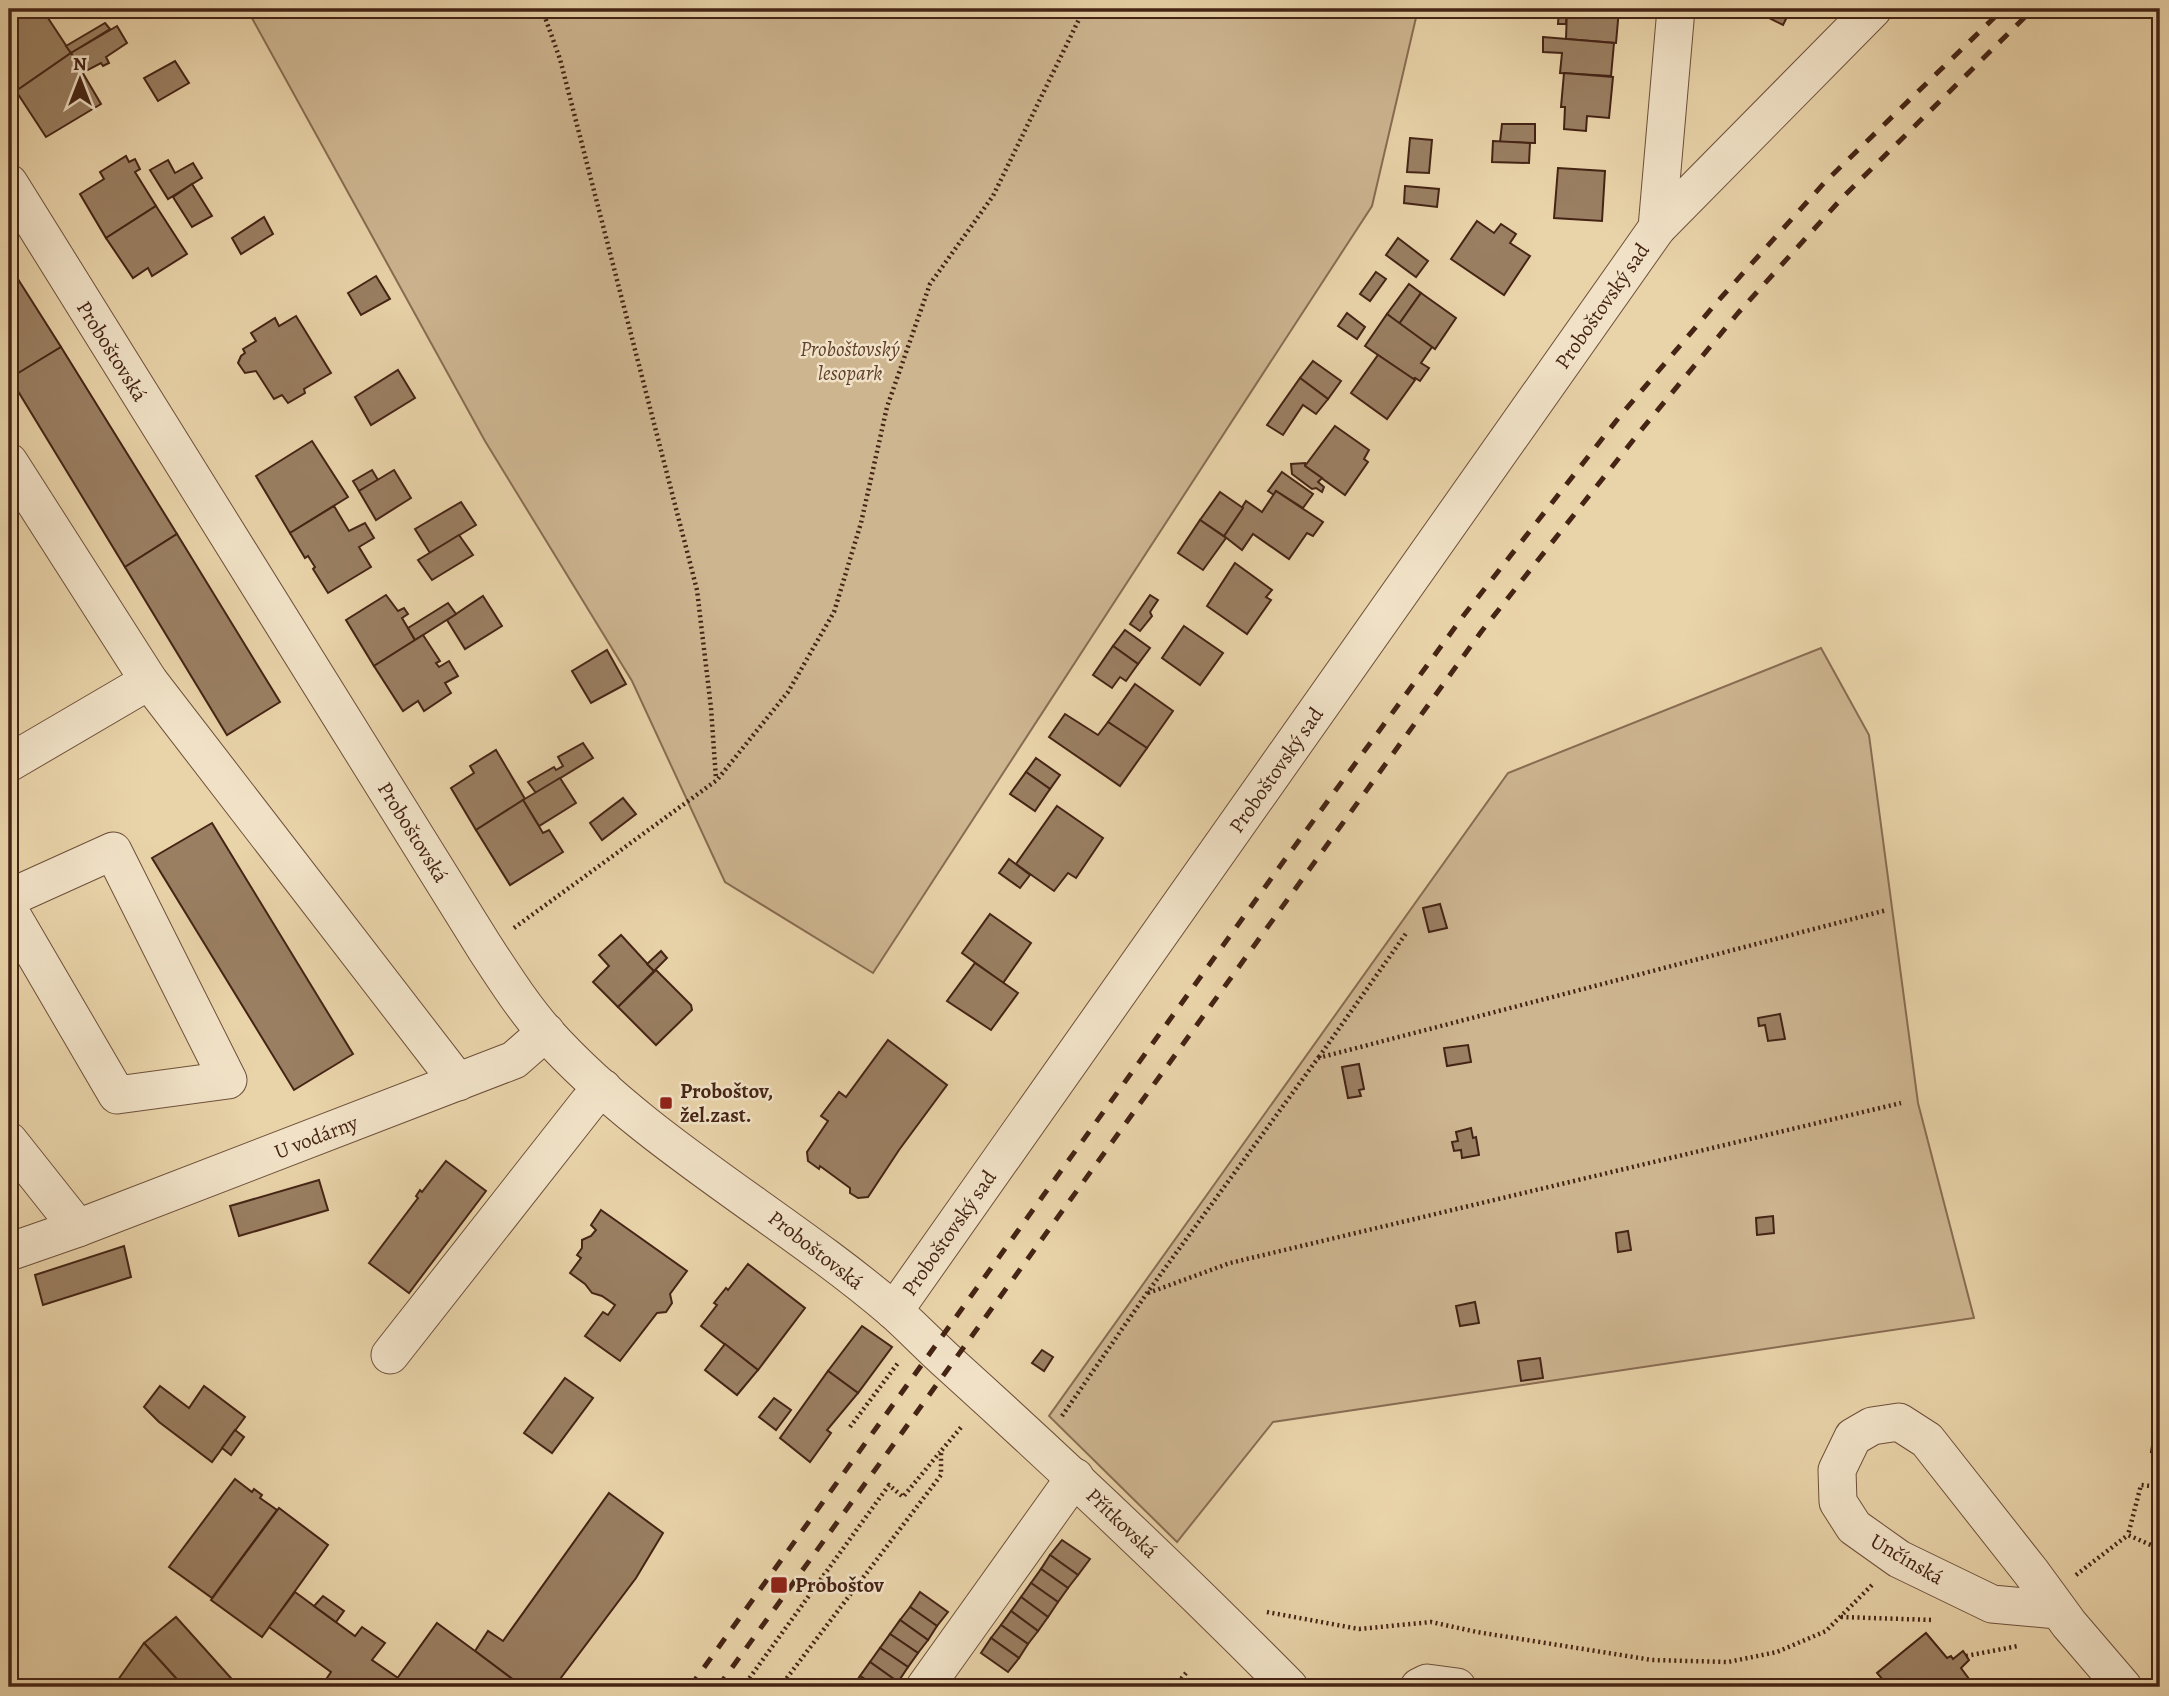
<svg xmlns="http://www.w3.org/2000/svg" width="2169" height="1696" viewBox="0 0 2169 1696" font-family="Alegreya,serif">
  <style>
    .green { fill: #cdb590; stroke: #896c52; stroke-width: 2 }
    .building { fill: #9a7f62; stroke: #452415; stroke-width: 2 }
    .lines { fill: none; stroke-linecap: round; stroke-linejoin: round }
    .minor-casing { stroke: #6e503a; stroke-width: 39 }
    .path { stroke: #452415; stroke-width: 4.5; stroke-dasharray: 2 3.5; stroke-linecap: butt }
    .minor { stroke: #f1e2c7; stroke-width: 37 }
    .rail { stroke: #452415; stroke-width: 5; stroke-dasharray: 12 12; stroke-linecap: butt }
    .poi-dot { fill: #8f2418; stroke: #f1e2c7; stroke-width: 2.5 }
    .labels { text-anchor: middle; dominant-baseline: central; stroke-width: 5; stroke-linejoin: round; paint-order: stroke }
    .street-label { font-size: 21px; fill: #452415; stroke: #f1e2c7 }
    .park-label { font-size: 21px; font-style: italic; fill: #60412e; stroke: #f1e2c7 }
    .poi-label { font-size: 21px; font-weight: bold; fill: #452415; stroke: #f1e2c7; text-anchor: start }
  </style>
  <rect width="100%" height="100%" fill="#e9d3a9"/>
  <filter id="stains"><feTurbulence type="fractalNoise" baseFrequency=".00286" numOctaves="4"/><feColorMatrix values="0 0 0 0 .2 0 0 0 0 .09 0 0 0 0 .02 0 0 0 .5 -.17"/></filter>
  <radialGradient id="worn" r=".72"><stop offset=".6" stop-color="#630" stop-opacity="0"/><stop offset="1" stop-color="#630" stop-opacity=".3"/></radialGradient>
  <!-- green -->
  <g class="green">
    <path d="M247,9H1418L1372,206L873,973L725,882L632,681L485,441Z"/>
    <path d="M1821,648L1869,735L1918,1103L1974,1318L1273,1422L1177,1542L1049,1416L1508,773Z"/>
  </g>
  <!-- building -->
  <g class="building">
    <path d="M28,9H42L71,53L16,91L9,79V20Z"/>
    <path d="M1559,9H1567L1566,24H1558Z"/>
    <path d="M1567,9H1619L1616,43L1566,39Z"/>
    <path d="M1751,9H1805L1801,18L1789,13L1783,25Z"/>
    <path d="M105,23L110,29L71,53L66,46Z"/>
    <path d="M117,26L127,43L106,57L109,63L103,66L101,63L82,73L71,53Z"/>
    <path d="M1543,37L1614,43L1611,76L1560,73L1562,53L1543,52Z"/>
    <path d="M71,53L101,104L46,137L16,91Z"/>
    <path d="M175,61L189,83L158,101L144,78Z"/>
    <path d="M1564,73L1613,77L1609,118L1587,116L1586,131L1564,129L1565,107H1561Z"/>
    <path d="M1502,124H1535V143L1500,142Z"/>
    <path d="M1410,138L1432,140L1429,173L1407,172Z"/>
    <path d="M1493,141L1530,143L1529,163L1492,162Z"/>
    <path d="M126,156L129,162L135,159L140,169L135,172L156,206L106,238L80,194L104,179L100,172Z"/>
    <path d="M168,160L175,173L193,163L202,178L168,199L150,170Z"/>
    <path d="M1558,168L1605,171L1602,221L1554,218Z"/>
    <path d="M192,184L212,216L192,227L173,197Z"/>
    <path d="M1405,186L1439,189L1437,207L1404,203Z"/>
    <path d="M156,206L187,254L152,276L148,268L133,278L106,238Z"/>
    <path d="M264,217L273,234L241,254L232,238Z"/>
    <path d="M1477,221L1494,233L1501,224L1516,234L1510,243L1530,256L1504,295L1451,259Z"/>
    <path d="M1398,238L1428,261L1416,277L1386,255Z"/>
    <path d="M9,265L61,347L9,379Z"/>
    <path d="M1376,272L1386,279L1370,301L1360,294Z"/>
    <path d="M376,276L390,299L361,315L348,293Z"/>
    <path d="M1409,284L1421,293L1399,324L1387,314Z"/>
    <path d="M1421,293L1456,318L1435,349L1399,324Z"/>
    <path d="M1347,313L1365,327L1357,339L1338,326Z"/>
    <path d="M1387,314L1432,347L1421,363L1429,368L1420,381L1415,378L1413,379L1365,346Z"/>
    <path d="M296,316L331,373L304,389L305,393L288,403L282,395L274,399L256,371L245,373L238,363L241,356L245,353L243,349L256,341L251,333L275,318L279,326Z"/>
    <path d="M61,347L177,534L125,567L10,378Z"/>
    <path d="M1378,355L1415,380L1387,419L1351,393Z"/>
    <path d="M1313,361L1341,381L1328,399L1300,378Z"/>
    <path d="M398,370L415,398L371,425L355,397Z"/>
    <path d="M1300,378L1328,399L1316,414L1303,405L1283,435L1267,425Z"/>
    <path d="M1335,426L1369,450L1364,459L1368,462L1345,495L1305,466Z"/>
    <path d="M312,441L348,497L290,533L256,476Z"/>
    <path d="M1305,463V466L1322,478L1318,482L1324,487L1322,492L1316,488L1312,489L1292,474L1291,464Z"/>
    <path d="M372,470L378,480L359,491L353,481Z"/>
    <path d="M394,470L411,498L376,520L359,491Z"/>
    <path d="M1282,472L1313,494L1303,508L1276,491L1274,495L1268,491Z"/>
    <path d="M1276,491L1323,522L1313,536L1307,533L1289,559L1253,534L1242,550L1224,536L1246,501L1262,512Z"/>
    <path d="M1220,492L1243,508L1224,536L1200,520Z"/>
    <path d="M461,502L476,525L430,553L415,529Z"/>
    <path d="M334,506L349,531L365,523L374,538L359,547L371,567L328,593L313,569L315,567L308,556L305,558L290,533Z"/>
    <path d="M1200,520L1226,538L1203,570L1178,553Z"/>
    <path d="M177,534L280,702L227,735L125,567Z"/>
    <path d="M459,535L473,555L432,580L418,560Z"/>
    <path d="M1235,563L1272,590L1266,597L1271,600L1247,634L1207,606Z"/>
    <path d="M386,595L398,611L404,608L408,614L402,618L415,640L374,666L346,620Z"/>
    <path d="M1150,595L1158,600L1150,612L1152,616L1140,631L1130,624Z"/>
    <path d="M483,596L502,626L465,649L447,620Z"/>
    <path d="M448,603L456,614L415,640L408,628Z"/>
    <path d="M1184,626L1223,653L1200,685L1162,658Z"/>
    <path d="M1125,630L1150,648L1138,664L1113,646Z"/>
    <path d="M423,635L440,661L436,663L439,667L449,661L458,676L445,683L451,693L424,711L418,701L403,711L374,666Z"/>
    <path d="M1113,646L1138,664L1126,681L1120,677L1112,688L1093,675Z"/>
    <path d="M607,650L626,684L591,703L572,671Z"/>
    <path d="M1135,684L1173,711L1147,748L1108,722Z"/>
    <path d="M1065,714L1098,735L1108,722L1147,748L1120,786L1049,737Z"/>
    <path d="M583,743L593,758L536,793L528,782L554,767L556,770L563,766L558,757Z"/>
    <path d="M496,750L525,799L476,830L451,788L474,773L470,766Z"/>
    <path d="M1036,758L1060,775L1050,789L1026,772Z"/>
    <path d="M1026,772L1050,789L1035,811L1010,794Z"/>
    <path d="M560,778L576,803L539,826L523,800Z"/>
    <path d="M623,798L636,814L602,840L590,823Z"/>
    <path d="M523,800L543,833L549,830L563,852L510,885L476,830Z"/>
    <path d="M1057,806L1103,838L1076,878L1068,873L1054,891L1016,864Z"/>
    <path d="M212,823L353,1054L294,1090L152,858Z"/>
    <path d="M1009,859L1030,875L1020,888L999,873Z"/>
    <path d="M1440,904L1447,928L1429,932L1423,908Z"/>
    <path d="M990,914L1031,943L1003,983L962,953Z"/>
    <path d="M621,935L654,971L618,1007L593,982L609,966L599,955Z"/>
    <path d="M661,951L667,958L654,971L647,964Z"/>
    <path d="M975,963L1018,993L991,1030L947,1001Z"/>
    <path d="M656,970L691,1005L692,1010L656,1045L618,1007Z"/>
    <path d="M1780,1014L1785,1039L1768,1041L1765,1025L1759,1026L1758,1018Z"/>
    <path d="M888,1040L947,1085L899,1150L868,1197L858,1198L850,1193V1188L820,1166L819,1169L808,1161L807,1152L828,1121L821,1116L839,1092L846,1097Z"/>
    <path d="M1468,1045L1471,1062L1447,1066L1444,1048Z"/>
    <path d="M1359,1064L1364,1089L1359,1090L1361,1096L1348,1098L1342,1067Z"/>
    <path d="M1471,1128L1473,1138L1476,1137L1479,1155L1462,1158L1461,1150L1454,1151L1452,1142L1458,1141L1456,1132Z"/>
    <path d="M446,1161L486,1191L409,1293L369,1263L418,1198L416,1196L420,1190L422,1192Z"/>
    <path d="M319,1180L328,1210L239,1236L230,1206Z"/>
    <path d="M601,1210L687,1271L670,1294L672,1303L666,1312L657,1313L620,1361L585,1336L603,1312L608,1315L615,1305L602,1296L592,1293L585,1284L570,1273L581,1258L577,1255L582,1248V1240L591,1236L596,1230L591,1225Z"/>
    <path d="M1773,1216L1774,1233L1757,1235L1756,1218Z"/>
    <path d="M1628,1231L1631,1250L1618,1252L1616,1233Z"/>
    <path d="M124,1246L131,1277L43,1305L35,1275Z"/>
    <path d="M748,1264L805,1308L758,1370L701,1326L717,1305L714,1303L726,1288L728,1290Z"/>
    <path d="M1475,1302L1479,1323L1460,1326L1456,1306Z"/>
    <path d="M862,1326L892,1347L858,1393L828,1371Z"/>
    <path d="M725,1344L758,1370L737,1395L705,1370Z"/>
    <path d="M1042,1350L1053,1357L1044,1371L1032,1363Z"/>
    <path d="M1540,1358L1543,1378L1521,1381L1518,1361Z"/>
    <path d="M828,1371L858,1393L827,1430L831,1433L810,1462L780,1438Z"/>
    <path d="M565,1378L593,1398L552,1453L524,1433Z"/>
    <path d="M160,1386L189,1408L204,1386L245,1417L212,1462L159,1422L144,1407Z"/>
    <path d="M2160,1395V1453L2151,1452Z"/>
    <path d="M774,1398L791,1410L776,1430L759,1417Z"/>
    <path d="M235,1430L244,1437L231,1455L222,1448Z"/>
    <path d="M235,1479L252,1492L254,1489L262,1495L260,1498L277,1510L212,1598L169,1567Z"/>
    <path d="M609,1493L663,1533L636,1578L554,1687H523L475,1651L488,1631L503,1641Z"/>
    <path d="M279,1508L328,1545L262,1637L211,1600Z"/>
    <path d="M1062,1540L1090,1559L1078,1575L1050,1555Z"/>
    <path d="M1050,1555L1078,1575L1068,1588L1041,1569Z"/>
    <path d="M1041,1569L1068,1588L1058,1602L1031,1583Z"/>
    <path d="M1031,1583L1058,1602L1048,1617L1021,1597Z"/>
    <path d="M295,1592L355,1636L362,1627L385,1643L372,1660L398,1678L391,1687H334L325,1681L331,1672L269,1627Z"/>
    <path d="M920,1592L948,1612L937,1626L910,1607Z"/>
    <path d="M323,1596L344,1611L336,1622L314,1606Z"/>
    <path d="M1021,1597L1048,1617L1038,1631L1011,1611Z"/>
    <path d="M910,1607L937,1626L928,1640L900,1620Z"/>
    <path d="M1011,1611L1038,1631L1028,1644L1001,1625Z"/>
    <path d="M176,1617L239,1687H184L144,1643Z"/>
    <path d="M900,1620L928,1640L918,1653L890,1634Z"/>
    <path d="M437,1623L475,1651L523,1687H391Z"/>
    <path d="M1001,1625L1028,1644L1019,1658L991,1638Z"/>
    <path d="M1926,1633L1947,1658L1951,1656L1953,1659L1963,1651L1969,1660L1961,1668L1972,1683L1969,1687H1889L1877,1673Z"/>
    <path d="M890,1634L918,1653L908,1667L880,1648Z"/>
    <path d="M991,1638L1019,1658L1008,1672L981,1653Z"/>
    <path d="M144,1643L184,1687H113Z"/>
    <path d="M880,1648L908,1667L898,1682L870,1662Z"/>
    <path d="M870,1662L898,1682L894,1687H877L860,1676Z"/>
    <path d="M860,1676L877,1687H852Z"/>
  </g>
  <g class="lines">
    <!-- minor casing -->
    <g class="minor-casing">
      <g id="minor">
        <path d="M9,183L485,948C504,977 523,1007 546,1033C644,1142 783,1216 894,1311C913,1328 931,1347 950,1364C1066,1469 1179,1576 1289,1687"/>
        <path d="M1657,228L1676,9"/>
        <path d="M9,462L149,681L458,1082"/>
        <path d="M9,763L149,681"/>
        <path d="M9,898L113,851L228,1080L117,1095L9,910"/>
        <path d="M9,1141L78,1228"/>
        <path d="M9,1252L78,1228L514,1060L546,1032"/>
        <path d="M894,1311L1657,228L1873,9"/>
        <path d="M390,1355L588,1103L603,1088"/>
        <path d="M2057,1610L1992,1604L1899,1559L1854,1527L1838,1502L1837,1470L1853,1437L1872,1426L1899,1422L1927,1440L2031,1572L2069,1624L2123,1687"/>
        <path d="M925,1687L1075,1477"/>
        <path d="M1419,1687L1427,1683L1457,1687"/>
      </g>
    </g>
    <!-- path -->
    <g class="path">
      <path d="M542,9L560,59L697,590L711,708L716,779"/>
      <path d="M514,928L717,780L788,692L834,612L861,523L887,407L930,284L993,196L1084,9"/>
      <path d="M1319,1057L1407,932"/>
      <path d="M1148,1293L1230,1263L1901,1103"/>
      <path d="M1062,1416L1147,1293L1318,1058L1887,910"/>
      <path d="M850,1427L898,1363"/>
      <path d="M2160,1487L2141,1485L2128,1535L2160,1549"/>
      <path d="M2076,1575L2128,1535"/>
      <path d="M1267,1612L1359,1629L1431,1622L1477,1632L1652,1660L1728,1662L1777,1652L1826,1631L1873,1584"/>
      <path d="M1841,1617L1934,1620"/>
      <path d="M1966,1656L2018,1646"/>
      <path d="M743,1687L889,1485L903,1497L940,1452"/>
      <path d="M780,1687L941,1475V1451L963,1425"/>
      <path d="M1174,1687L1186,1673"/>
    </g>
    <!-- minor -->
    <use href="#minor" class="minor"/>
    <!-- rail -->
    <g class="rail">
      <path d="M690,1687L1278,869L1464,615L1620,416L1718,301L1825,182L2003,9"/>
      <path d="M718,1687L1481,632L1642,429L1738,313L1843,197L2033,9"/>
    </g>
  </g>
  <!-- markers -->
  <g class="poi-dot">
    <rect x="659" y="1096" width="14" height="14" rx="3.5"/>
    <rect x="770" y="1576" width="18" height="18" rx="3.5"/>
  </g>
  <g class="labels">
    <!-- street labels -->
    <g class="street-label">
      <text transform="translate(1602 306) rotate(-55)">Proboštovský sad</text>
      <text transform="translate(112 351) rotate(58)">Proboštovská</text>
      <text transform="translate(1276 770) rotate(-55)">Proboštovský sad</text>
      <text transform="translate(413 832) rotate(58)">Proboštovská</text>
      <text transform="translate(316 1137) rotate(-21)">U vodárny</text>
      <text transform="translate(949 1233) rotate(-55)">Proboštovský sad</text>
      <text transform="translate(816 1250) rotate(38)">Proboštovská</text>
      <text transform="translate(1122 1523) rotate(44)">Přítkovská</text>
      <text transform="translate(1907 1559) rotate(30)">Unčínská</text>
    </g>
    <!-- park labels -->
    <g class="park-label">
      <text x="850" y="349">Proboštovský<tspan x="850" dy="24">lesopark</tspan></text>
    </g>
    <!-- poi labels -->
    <g class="poi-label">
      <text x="680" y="1091">Proboštov,<tspan x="680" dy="24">žel.zast.</tspan></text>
      <text x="795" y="1585">Proboštov</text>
    </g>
  </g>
  <!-- margin -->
  <rect width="2169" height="1696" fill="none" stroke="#e9d3a9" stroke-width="35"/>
  <rect x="10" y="10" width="2148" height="1675" fill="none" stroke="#452415" stroke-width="3.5"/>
  <rect x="18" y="18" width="2134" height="1661" fill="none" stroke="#452415" stroke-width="2"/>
  <!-- north arrow -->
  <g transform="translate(80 80)" stroke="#f1e2c7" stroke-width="5" paint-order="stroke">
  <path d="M0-5L12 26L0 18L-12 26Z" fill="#452415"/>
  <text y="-10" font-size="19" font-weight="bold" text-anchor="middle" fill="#452415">N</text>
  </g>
  <rect width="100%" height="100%" filter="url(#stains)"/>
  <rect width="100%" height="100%" fill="url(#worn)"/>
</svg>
